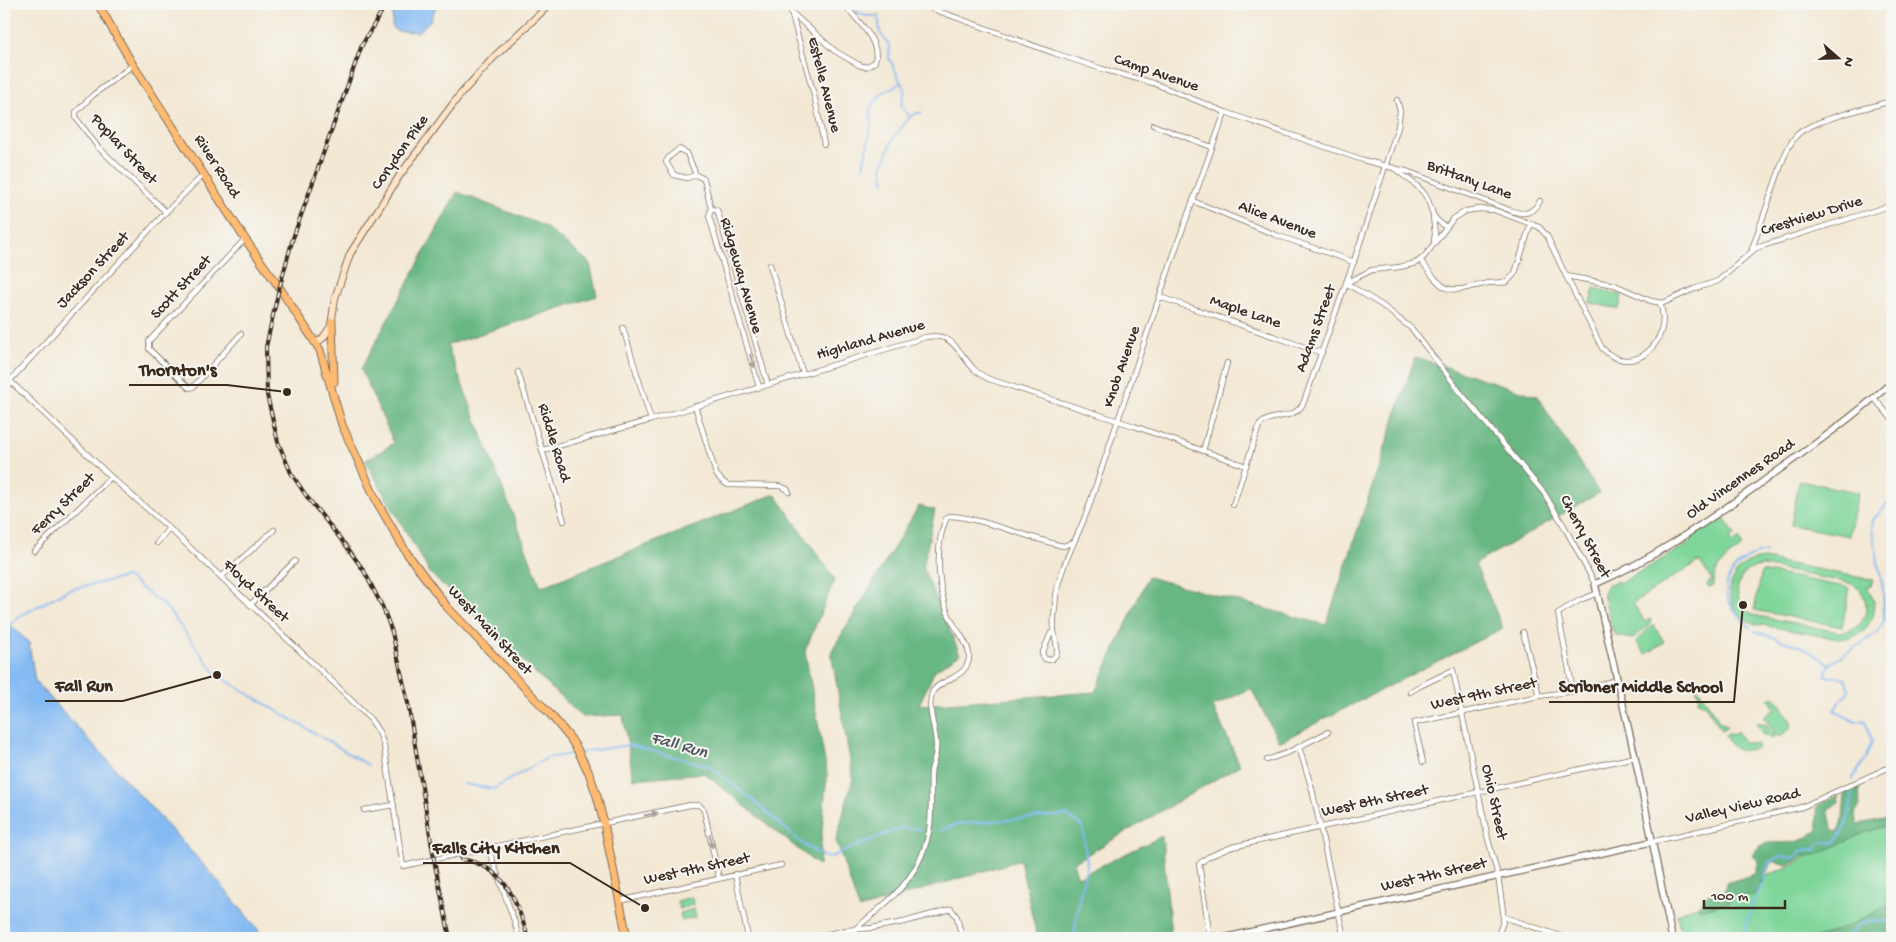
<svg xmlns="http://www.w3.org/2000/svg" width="1896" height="942" viewBox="0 0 1896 942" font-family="'Gochi Hand',sans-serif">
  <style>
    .green { fill: #7fd69a; stroke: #5d805c; fill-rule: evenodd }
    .forest { fill: #67b782; stroke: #517050 }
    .water { fill: #84baf3; stroke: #607288 }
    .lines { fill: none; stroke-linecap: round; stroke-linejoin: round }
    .stream { stroke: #84baf3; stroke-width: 2 }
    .minor-casing { stroke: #7b6c5e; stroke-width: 6 }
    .tertiary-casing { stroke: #7b6c5e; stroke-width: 8 }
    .secondary-casing { stroke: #7b6c5e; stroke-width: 8 }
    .primary-casing { stroke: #7b6c5e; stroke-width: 9 }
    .minor { stroke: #fff; stroke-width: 4.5 }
    .tertiary { stroke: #fff; stroke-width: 5.5 }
    .secondary { stroke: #ffe4c6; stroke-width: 6 }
    .primary { stroke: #ffbb71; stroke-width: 7 }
    .rail-casing { stroke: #3b2a1e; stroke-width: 4 }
    .rail { stroke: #f6f6f2; stroke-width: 2; stroke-dasharray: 5.5; stroke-linecap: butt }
    .oneway { fill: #a79f9a }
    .labels { text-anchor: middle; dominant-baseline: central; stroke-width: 4; stroke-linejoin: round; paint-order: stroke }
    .street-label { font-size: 16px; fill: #3b2a1e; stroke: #f6f6f2 }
    .water-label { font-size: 18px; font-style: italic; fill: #51555e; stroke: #f6f6f2 }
    .leader { fill: none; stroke: #3b2a1e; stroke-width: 2 }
    .callout-dot { fill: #3b2a1e; stroke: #f6f6f2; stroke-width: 2 }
    .callout-label { font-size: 18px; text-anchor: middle; font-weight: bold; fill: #3b2a1e; stroke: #f6f6f2; stroke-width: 4; stroke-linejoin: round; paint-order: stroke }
  </style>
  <rect width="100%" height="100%" fill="#f6f6f2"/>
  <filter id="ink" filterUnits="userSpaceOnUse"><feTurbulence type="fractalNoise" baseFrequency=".02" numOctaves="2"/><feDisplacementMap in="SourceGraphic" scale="10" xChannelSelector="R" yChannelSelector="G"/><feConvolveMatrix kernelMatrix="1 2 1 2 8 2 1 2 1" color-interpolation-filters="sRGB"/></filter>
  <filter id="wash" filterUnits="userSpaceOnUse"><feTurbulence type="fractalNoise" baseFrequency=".0096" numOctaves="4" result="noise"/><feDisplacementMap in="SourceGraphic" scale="20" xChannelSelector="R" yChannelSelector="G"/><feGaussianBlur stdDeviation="1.12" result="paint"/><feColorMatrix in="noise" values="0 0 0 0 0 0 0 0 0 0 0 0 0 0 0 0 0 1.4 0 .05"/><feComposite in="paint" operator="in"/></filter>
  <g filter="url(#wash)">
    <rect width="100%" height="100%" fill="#f3e8d4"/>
    <!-- green -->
    <g class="green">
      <path d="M1594,288L1622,295L1619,309L1590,303Z"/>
      <path d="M1799,481L1858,492L1849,536L1791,525Z"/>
      <path d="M1722,515L1735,535L1730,538L1733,543L1739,538L1742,547C1727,558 1714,566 1713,586L1708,587L1707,584L1712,580L1700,562L1696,563L1633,603L1645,622L1650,619L1651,621L1648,626L1632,639L1614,635L1603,594L1607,585L1618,581L1620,583L1690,543L1689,540Z"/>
      <path d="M1764,559L1873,580L1871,586H1867L1874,601L1873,617L1864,631L1851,638L1838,639L1756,624C1717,612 1724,561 1764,559ZM1763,566L1853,584C1876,599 1867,633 1839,632L1753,615C1728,602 1735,567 1763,566Z"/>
      <path d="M1762,571L1850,588L1842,627L1754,610Z"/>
      <path d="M1653,624L1664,642L1647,654H1645L1636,641Z"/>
      <path d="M1698,688L1721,724L1724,723L1727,727L1721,730L1706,706L1698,701L1699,694L1696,689Z"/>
      <path d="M1774,697L1778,701L1792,723L1789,730L1780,737L1776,735L1764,716L1775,709L1769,699Z"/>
      <path d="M1756,722L1766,724L1774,736L1772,739L1767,735H1763Z"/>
      <path d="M1737,731L1744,742L1758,744L1757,748C1739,752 1735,753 1725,736L1728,733L1732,735Z"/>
      <path d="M1892,818V927L1865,938H1681L1677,914L1790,866L1855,829Z"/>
      <path d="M692,897L693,905L679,909L677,901Z"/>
      <path d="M694,909L696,917L682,921L680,913Z"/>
    </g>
    <!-- forest -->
    <g class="forest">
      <path d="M457,192L544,226L590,263L597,296L447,345L541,587L775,494L835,579L805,651L827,773L819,866L704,773L633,779L623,715L582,717L430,573L365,461L394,443L361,369Z"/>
      <path d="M1415,357L1537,396L1599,493L1475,564L1503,628L1279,742L1251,688L1213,707L1240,765L1073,863L1078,877L1162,836L1171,936L1161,938H1037L1020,860L859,909L836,840L853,778L831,652L919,506L935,510L923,568L960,654L935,670L919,705L1095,692L1148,577L1326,625Z"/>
      <path d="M1859,787L1860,806L1855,813L1858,824L1884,819L1892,815V824L1864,833L1816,855L1804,856L1788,865L1773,861C1766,872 1762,884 1754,895L1733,896L1729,902L1701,910L1697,907L1707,895L1725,890L1726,883L1755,874L1759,861L1752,855C1764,837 1775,845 1794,842C1803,841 1811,835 1818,830L1817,806L1838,796L1839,803L1828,809L1833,831L1838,832L1843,817L1845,793Z"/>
      <path d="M1892,903V934L1882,938H1817L1849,926Z"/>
    </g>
    <!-- water -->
    <g class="water">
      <path d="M399,4H436L437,5L430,21L418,32L396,31L392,26L393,13Z"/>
      <path d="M11,625L29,643L35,681L212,874L265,938H4V647L8,650Z"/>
    </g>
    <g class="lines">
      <!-- stream -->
      <g class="stream">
        <path d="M856,4L855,5L858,13L867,16H878L880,33L890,46L889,58L905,91L901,105L910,117L917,113H922"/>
        <path d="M863,167L872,123L870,109L881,94L900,83"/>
        <path d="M885,182L882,167L892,140L909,118"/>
        <path d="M1750,627C1742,619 1732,611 1728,599C1721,574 1744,555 1766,552"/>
        <path d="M4,631L18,617L68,590L127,577L166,607L217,675L368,765"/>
        <path d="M1754,631L1802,647L1830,664"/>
        <path d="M582,752L629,745L709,766L754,801L805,846L828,858L900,828L920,829"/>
        <path d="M1853,780V777L1865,760L1872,741L1865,720L1856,722L1834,710L1849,690L1845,678L1826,676V671L1830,664L1878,632L1884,620L1883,590L1872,529L1873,520L1892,498"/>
        <path d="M464,784L493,789L547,758L577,753"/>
        <path d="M939,831L957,824L1066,815L1083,827L1087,865L1079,899L1074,938"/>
        <path d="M1742,938L1753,903L1764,881V874L1769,862L1781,856L1793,858L1798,856L1800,851L1809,849L1815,850C1821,841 1824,841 1834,843C1848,828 1851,809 1853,789"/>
        <path d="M1842,938L1853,932L1857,926L1871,920L1878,922L1888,921L1892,914"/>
      </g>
    </g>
  </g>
  <g filter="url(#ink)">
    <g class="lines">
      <!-- minor casing -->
      <g class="minor-casing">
        <g id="minor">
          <path d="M789,4L815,99L824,144"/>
          <path d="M919,4L1054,53L1102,69L1153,83L1225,112L1363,160L1409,172L1512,211C1525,215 1532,214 1540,201"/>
          <path d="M792,13L835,51L859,65L866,67L875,62C881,40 856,20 844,4"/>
          <path d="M133,65L93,95L76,112V118L98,147L166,212"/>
          <path d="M1153,125L1212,147"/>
          <path d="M1395,169C1406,178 1418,184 1425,195C1435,210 1427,215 1446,227"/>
          <path d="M696,175L687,178L674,175L666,162L669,157L679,149L687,153L696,175L704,179L711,209"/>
          <path d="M1193,201L1276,235L1354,262"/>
          <path d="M1433,217L1435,234L1434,241"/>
          <path d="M1752,249L1784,157C1788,149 1791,140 1798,134C1813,120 1870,107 1892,101"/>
          <path d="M1420,260C1448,296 1446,293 1488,283C1494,282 1501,283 1507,282L1515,273L1531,223"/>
          <path d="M770,265L803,374"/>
          <path d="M1566,276L1602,348C1633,381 1674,340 1660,303"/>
          <path d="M1160,297L1322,353"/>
          <path d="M623,328L651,420"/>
          <path d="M241,334L193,387L189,388L149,349V341L245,239"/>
          <path d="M518,372L564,521"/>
          <path d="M10,381L111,477L169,528L334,683L371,720L379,732L384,746L403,866L690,805H699L704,810L719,878"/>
          <path d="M4,387L166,212L204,174"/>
          <path d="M759,387L709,216L711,209L717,210L719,216L768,385"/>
          <path d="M1874,398L1892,419"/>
          <path d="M695,406L716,474L722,481L728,485L780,486L787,489L789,492"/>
          <path d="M543,450L651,420L926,337C953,332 957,351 973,368C977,373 983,376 989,379L1134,426L1246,466"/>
          <path d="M1203,451L1227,363"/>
          <path d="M1233,505L1259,426C1269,413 1290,420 1300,408C1304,404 1305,398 1307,393L1356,255L1398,127L1400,111L1397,100"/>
          <path d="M157,543L169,528"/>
          <path d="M34,551L111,477"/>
          <path d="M221,577L274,530"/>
          <path d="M1595,584L1564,526L1544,493L1461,393L1412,329L1383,306L1346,283L1372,270L1400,267L1416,263L1424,257L1453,219L1466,211L1479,209L1494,210L1539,227L1547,236L1566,276L1615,285L1651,301L1663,303L1694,289L1718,281L1756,248L1892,205"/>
          <path d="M250,605L295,561"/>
          <path d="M1054,631L1051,633L1042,654L1045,659L1050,660C1063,654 1054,640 1054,630C1053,622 1054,614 1055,607C1056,572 1077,540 1088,509L1178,242L1225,112"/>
          <path d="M1523,632L1539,696"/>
          <path d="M1573,691L1558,613L1580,600L1598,593"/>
          <path d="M1410,692L1418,687L1453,670L1488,839L1498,876L1503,911V922L1497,938"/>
          <path d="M1299,747L1312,789L1344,938"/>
          <path d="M1267,760L1289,752L1328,732"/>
          <path d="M1423,762L1414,723L1539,696L1573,691L1617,680"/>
          <path d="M364,810L394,805"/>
          <path d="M1651,842L1802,807L1892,766"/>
          <path d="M488,848L514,920L519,938"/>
          <path d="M735,874L748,938"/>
          <path d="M619,901L781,865"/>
          <path d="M1504,917L1566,938"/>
          <path d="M810,938L847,930L872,928L904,922L951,909L957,917L962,938"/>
          <path d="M857,938L855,929C892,899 923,875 930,825C932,808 930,789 931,772C932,764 936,757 936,750C938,731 926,712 932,693C937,679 971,679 969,654C968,642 957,631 952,621C937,595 934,544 947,517C960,511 1040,541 1059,545L1064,546L1073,542"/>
          <path d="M1210,938L1199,864L1208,857L1232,847L1635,757"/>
        </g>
      </g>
      <!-- tertiary casing -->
      <g class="tertiary-casing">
        <g id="tertiary">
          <path d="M1223,938L1651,842"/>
          <path d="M1672,938L1635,757L1595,584C1653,559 1703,524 1754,488C1801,454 1849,421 1892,382"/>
        </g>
      </g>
      <!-- secondary casing -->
      <g class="secondary-casing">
        <path id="secondary" d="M316,343L323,338L331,326L335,298L350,254L400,175L459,96L495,56L550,4"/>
      </g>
      <!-- primary casing -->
      <g class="primary-casing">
        <g id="primary">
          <path d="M98,4L133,65L245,239L279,287L320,350L342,425L377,502L406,552L447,607L550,714L570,738L577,749L589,773L597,796L604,824L627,938"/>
          <path d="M332,322L334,382"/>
        </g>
      </g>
      <!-- minor -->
      <use href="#minor" class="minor"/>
      <!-- tertiary -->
      <use href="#tertiary" class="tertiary"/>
      <!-- secondary -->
      <use href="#secondary" class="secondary"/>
      <!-- primary -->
      <use href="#primary" class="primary"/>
      <!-- rail casing -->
      <g class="rail-casing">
        <g id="rail">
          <path d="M386,4L362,45L293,238L278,293L266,347L267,395L278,442L291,473L307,497L347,547L364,571L383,608L392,632L408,703L435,865L450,938"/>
          <path d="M461,859C505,866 517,900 528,938"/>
        </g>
      </g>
      <!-- rail -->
      <use href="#rail" class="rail"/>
    </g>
    <!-- one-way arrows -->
    <defs><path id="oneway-solid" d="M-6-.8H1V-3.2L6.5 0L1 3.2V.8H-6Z" transform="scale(1.25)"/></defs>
    <g class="oneway">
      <use href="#oneway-solid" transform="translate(752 361) rotate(73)"/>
      <use href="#oneway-solid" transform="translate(651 814) rotate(-12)"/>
      <use href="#oneway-solid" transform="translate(711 841) rotate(78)"/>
    </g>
  </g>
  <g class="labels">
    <!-- street labels -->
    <g class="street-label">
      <text transform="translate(1156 74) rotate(19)">Camp Avenue</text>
      <text transform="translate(823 85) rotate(76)">Estelle Avenue</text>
      <text transform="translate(123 150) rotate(47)">Poplar Street</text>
      <text transform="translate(401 153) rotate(-55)">Corydon Pike</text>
      <text transform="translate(216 167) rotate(57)">River Road</text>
      <text transform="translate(1469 181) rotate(20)">Brittany Lane</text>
      <text transform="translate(1812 217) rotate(-17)">Crestview Drive</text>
      <text transform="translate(1277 221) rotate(21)">Alice Avenue</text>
      <text transform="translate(94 271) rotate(-47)">Jackson Street</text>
      <text transform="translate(740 276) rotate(74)">Ridgeway Avenue</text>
      <text transform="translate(182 288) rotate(-47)">Scott Street</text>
      <text transform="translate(1245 313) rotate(19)">Maple Lane</text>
      <text transform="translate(1317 329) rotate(-70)">Adams Street</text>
      <text transform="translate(871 341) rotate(-16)">Highland Avenue</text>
      <text transform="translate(1123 367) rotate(-71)">Knob Avenue</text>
      <text transform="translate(553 443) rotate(73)">Riddle Road</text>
      <text transform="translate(1741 480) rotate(-35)">Old Vincennes Road</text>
      <text transform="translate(64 505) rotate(-44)">Ferry Street</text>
      <text transform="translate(1584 537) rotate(62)">Cherry Street</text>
      <text transform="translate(255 592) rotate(43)">Floyd Street</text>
      <text transform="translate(489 631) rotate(47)">West Main Street</text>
      <text transform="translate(1484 695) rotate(-12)">West 9th Street</text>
      <text transform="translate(1375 802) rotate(-12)">West 8th Street</text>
      <text transform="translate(1493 802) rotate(78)">Ohio Street</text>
      <text transform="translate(1743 807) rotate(-13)">Valley View Road</text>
      <text transform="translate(697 870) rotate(-12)">West 9th Street</text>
      <text transform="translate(1434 876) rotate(-13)">West 7th Street</text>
    </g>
    <!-- water labels -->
    <g class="water-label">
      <text transform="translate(679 746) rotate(16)">Fall Run</text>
    </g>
  </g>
  <!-- callouts -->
  <path class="leader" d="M287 392L227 385H129M217 675L123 701H45M1743 605L1734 702H1549M645 908L570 863H423"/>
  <g class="callout-dot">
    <circle cx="287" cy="392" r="5"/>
    <circle cx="217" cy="675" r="5"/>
    <circle cx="1743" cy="605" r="5"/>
    <circle cx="645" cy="908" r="5"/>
  </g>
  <g class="callout-label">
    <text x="178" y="375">Thornton's</text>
    <text x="84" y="691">Fall Run</text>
    <text x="1641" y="692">Scribner Middle School</text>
    <text x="496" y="853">Falls City Kitchen</text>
  </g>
  <!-- margin -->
  <rect width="1896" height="942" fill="none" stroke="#f6f6f2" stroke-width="20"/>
  <!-- north arrow -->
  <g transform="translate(1838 58) rotate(110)" stroke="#f6f6f2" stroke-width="4" paint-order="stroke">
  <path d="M0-4L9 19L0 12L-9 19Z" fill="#3b2a1e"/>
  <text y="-8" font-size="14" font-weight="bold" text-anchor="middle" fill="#3b2a1e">N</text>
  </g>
  <!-- scale -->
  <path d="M1704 900v8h81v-8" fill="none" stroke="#3b2a1e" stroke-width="2.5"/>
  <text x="1711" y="900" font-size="15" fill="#3b2a1e" stroke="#f6f6f2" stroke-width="4" paint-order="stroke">100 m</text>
</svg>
